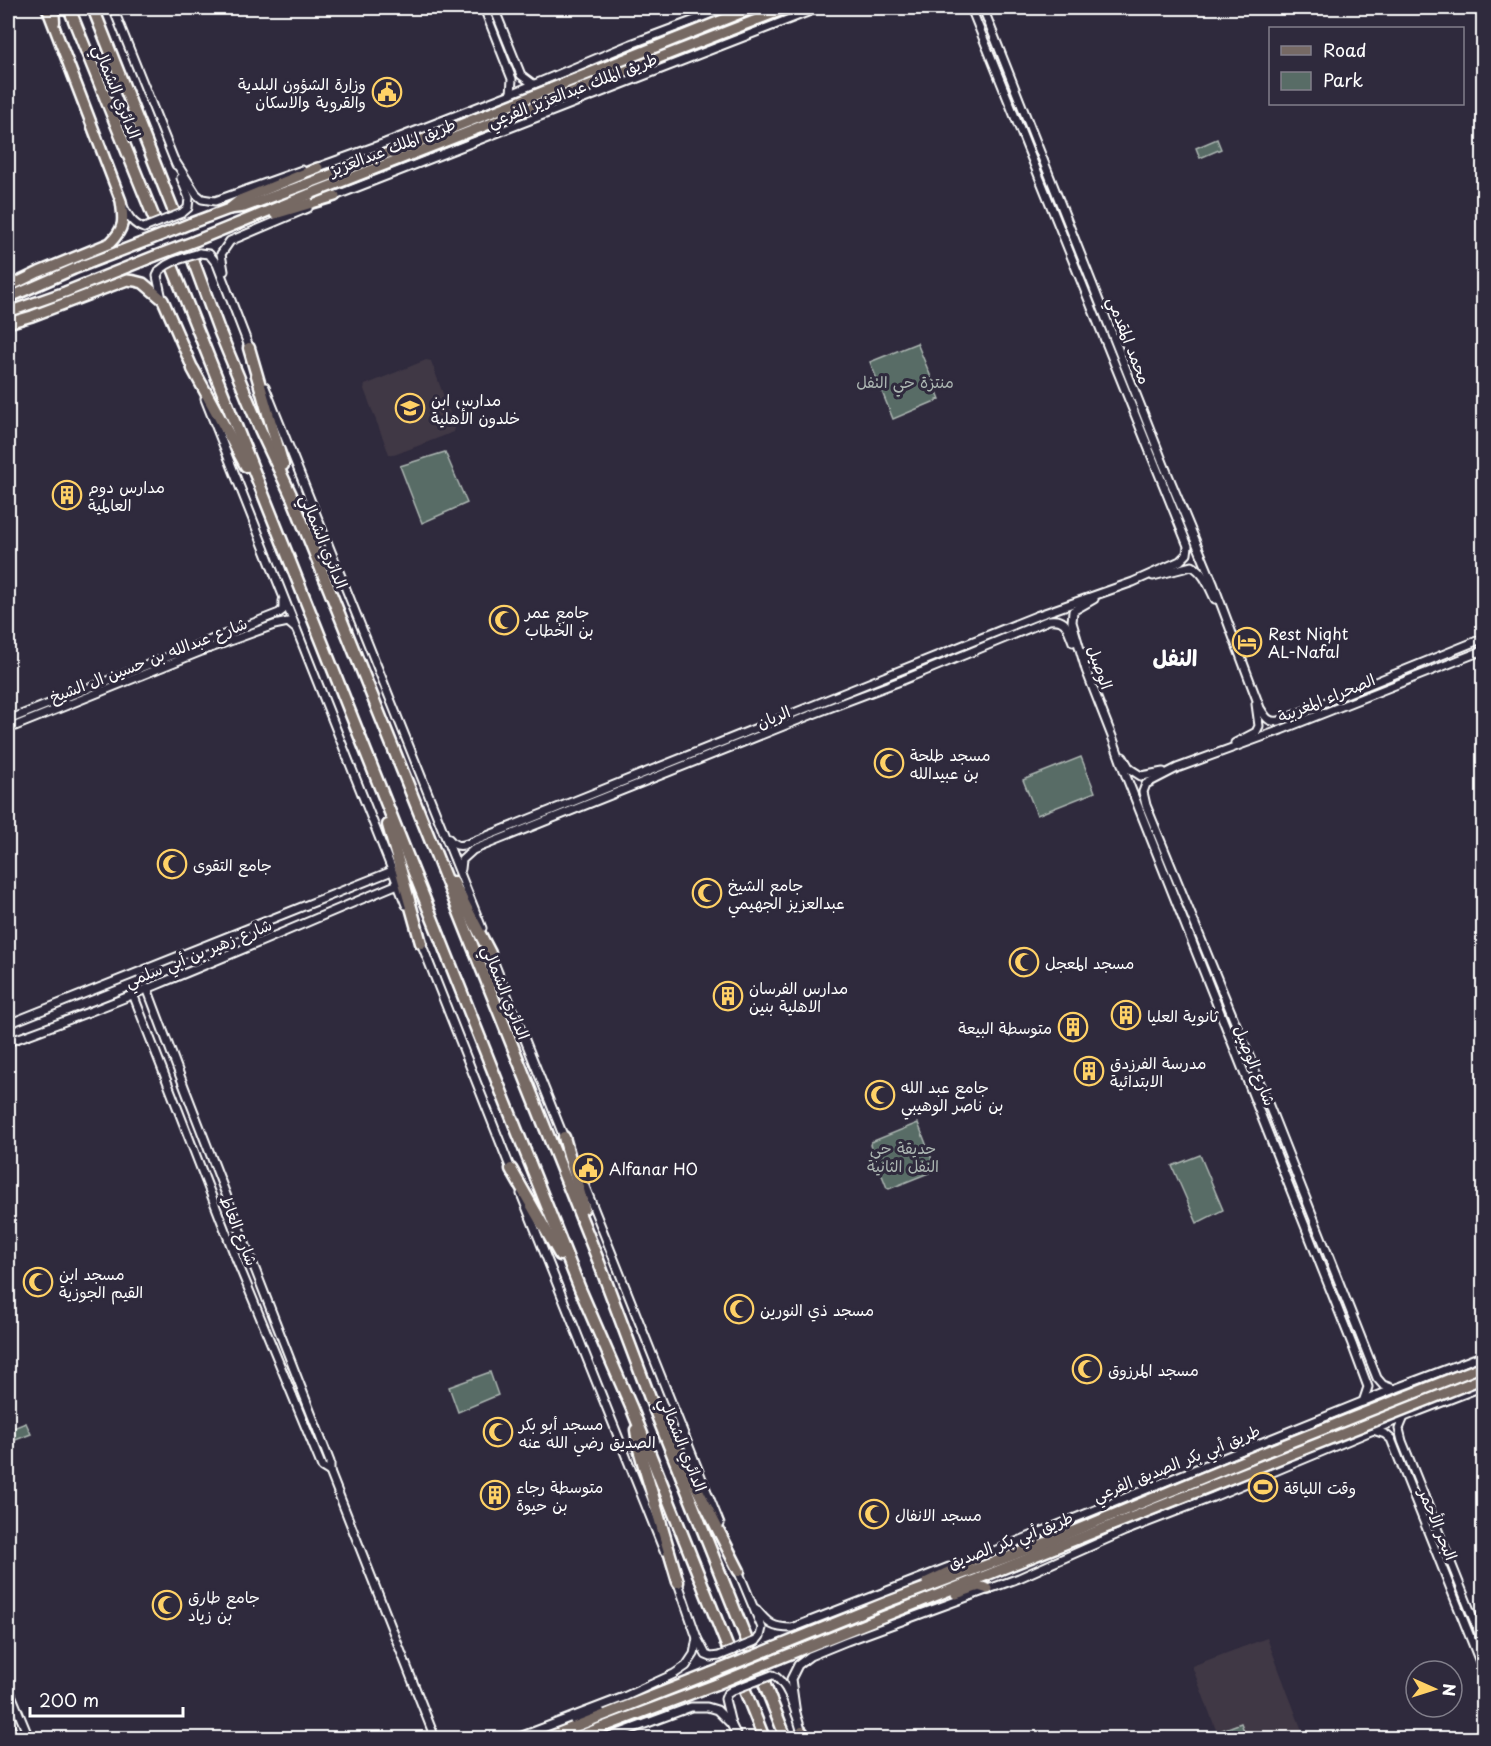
<svg xmlns="http://www.w3.org/2000/svg" width="1491" height="1746" viewBox="0 0 1491 1746" font-family="'Playpen Sans','Playpen Sans Arabic',sans-serif">
  <style>
    .built { fill: #403845 }
    .green { fill: #586c66; stroke: #acb6b2; stroke-width: 1.5 }
    .lines { fill: none; stroke-linecap: round; stroke-linejoin: round }
    .tertiary-tunnel { stroke: #443f50; stroke-width: 7; stroke-dasharray: 7 3.5; stroke-linecap: butt }
    .motorway-tunnel { stroke: #443f50; stroke-width: 10; stroke-dasharray: 10 5; stroke-linecap: butt }
    .tertiary-casing { stroke: #fff; stroke-width: 11 }
    .primary-casing { stroke: #fff; stroke-width: 14 }
    .motorway-casing { stroke: #fff; stroke-width: 15 }
    .tertiary { stroke: #2f2a3d; stroke-width: 7 }
    .primary { stroke: #766964; stroke-width: 9 }
    .motorway { stroke: #766964; stroke-width: 10 }
    .tertiary-bridge-casing { stroke: #fff; stroke-width: 11; stroke-linecap: butt }
    .primary-bridge-casing { stroke: #fff; stroke-width: 14; stroke-linecap: butt }
    .tertiary-bridge { stroke: #2f2a3d; stroke-width: 7 }
    .primary-bridge { stroke: #766964; stroke-width: 9 }
    .labels { text-anchor: middle; dominant-baseline: central; stroke-width: 6; stroke-linejoin: round; paint-order: stroke }
    .poi-label { font-size: 16px; fill: #fff; stroke: #2f2a3d; text-anchor: start }
    .street-label { font-size: 16px; fill: #fff; stroke: #2f2a3d }
    .park-label { font-size: 16px; fill: #acb6b2; stroke: #2f2a3d }
    .district-label { font-size: 22px; font-weight: bold; fill: #fff; stroke: #2f2a3d }
  </style>
  <rect width="100%" height="100%" fill="#2f2a3d"/>
  <filter id="ink" filterUnits="userSpaceOnUse"><feTurbulence type="fractalNoise" baseFrequency=".0167" numOctaves="2"/><feDisplacementMap in="SourceGraphic" scale="12" xChannelSelector="R" yChannelSelector="G"/><feConvolveMatrix kernelMatrix="1 2 1 2 8 2 1 2 1" color-interpolation-filters="sRGB"/></filter>
  <g filter="url(#ink)">
    <!-- built -->
    <g class="built">
      <path d="M426,360L431,361L455,427L454,432L394,455L389,454L364,389L365,385Z"/>
      <path d="M1267,1638L1304,1736L1298,1738H1219L1192,1666Z"/>
    </g>
    <!-- green -->
    <g class="green">
      <path d="M1217,139L1221,149L1200,158L1196,148Z"/>
      <path d="M917,343L940,399L893,419L870,362Z"/>
      <path d="M445,452L467,503L422,523L400,466Z"/>
      <path d="M1081,757L1095,792L1037,815L1023,780Z"/>
      <path d="M918,1123L936,1170L889,1189L887,1188L870,1145L871,1142Z"/>
      <path d="M1200,1155L1223,1210L1197,1223L1172,1166Z"/>
      <path d="M490,1372L498,1395L458,1412L449,1387Z"/>
      <path d="M26,1423L31,1434L8,1443V1430Z"/>
      <path d="M1241,1723L1247,1738H1220L1217,1732Z"/>
    </g>
    <g class="lines">
      <!-- tertiary-tunnel -->
      <g class="tertiary-tunnel">
        <path d="M674,34L673,45L679,56"/>
        <path d="M640,45C650,50 652,58 651,68"/>
        <path d="M1237,1453C1230,1466 1234,1478 1249,1482"/>
      </g>
      <!-- motorway-tunnel -->
      <g class="motorway-tunnel">
        <path d="M174,212L193,260"/>
        <path d="M154,218L173,268"/>
      </g>
      <!-- tertiary casing -->
      <g class="tertiary-casing">
        <g id="tertiary">
          <path d="M113,8L176,165"/>
          <path d="M484,8L512,79L511,94"/>
          <path d="M494,8L521,75L533,84"/>
          <path d="M983,8L1164,465L1213,583L1260,708C1265,716 1268,723 1279,721L1484,638"/>
          <path d="M175,161L196,194L202,199L215,201L302,170"/>
          <path d="M313,169L385,143L511,94L631,44L727,8"/>
          <path d="M181,178L189,198L188,208L182,213"/>
          <path d="M332,197L818,8"/>
          <path d="M123,206C128,216 133,225 144,228"/>
          <path d="M199,253L209,254L217,264L251,352"/>
          <path d="M160,270L157,276L162,299"/>
          <path d="M224,271L221,254L230,241L308,208"/>
          <path d="M265,387L482,928"/>
          <path d="M205,399L406,905"/>
          <path d="M1153,576L1192,566C1204,572 1209,587 1215,599"/>
          <path d="M1094,599L1073,611L1072,622L1086,670L1113,739L1126,776L1352,1344L1368,1387L1363,1402"/>
          <path d="M8,720L279,613L283,610V601"/>
          <path d="M8,729L202,651L274,625L288,622L295,628"/>
          <path d="M1235,743L1256,732L1259,726L1256,704"/>
          <path d="M1123,757L1130,769L1141,776L1163,772"/>
          <path d="M449,839C454,846 459,847 467,844L1036,616L1133,582L1180,561L1187,554L1188,546L971,8"/>
          <path d="M461,869L462,860L473,850L816,713L903,680L1049,620C1067,618 1067,628 1073,642"/>
          <path d="M420,940L512,1172"/>
          <path d="M489,950L565,1140"/>
          <path d="M147,988L185,1089L330,1462V1472L435,1738"/>
          <path d="M133,994L235,1256L322,1467L330,1472"/>
          <path d="M8,1024L392,871"/>
          <path d="M8,1042C140,995 268,938 398,884"/>
          <path d="M576,1164L720,1524"/>
          <path d="M521,1194L664,1551"/>
          <path d="M1394,1389L1383,1385L1377,1378L1258,1078L1146,805L1143,792L1146,784L1177,768L1281,730L1484,650"/>
          <path d="M1404,1417L1399,1429L1402,1441L1484,1645"/>
          <path d="M1373,1430L1385,1434L1391,1439L1484,1672"/>
          <path d="M974,1559L1394,1389L1484,1355"/>
          <path d="M737,1568L762,1628L760,1636L756,1641"/>
          <path d="M677,1580L697,1638L706,1655L711,1657L719,1656"/>
          <path d="M756,1609C768,1624 773,1628 792,1628L949,1567"/>
          <path d="M772,1675C790,1682 797,1719 803,1736"/>
          <path d="M8,1687L29,1738"/>
          <path d="M733,1690L727,1694L725,1699L731,1724L738,1738"/>
          <path d="M796,1714L791,1679L798,1665L810,1656L847,1641L1019,1578L1125,1531L1213,1497L1419,1411L1484,1386"/>
          <path d="M8,1721L15,1738"/>
          <path d="M574,1721L601,1712"/>
          <path d="M517,1738L624,1697L674,1674L686,1666L694,1654L697,1638"/>
          <path d="M607,1738L691,1707H707L717,1710L731,1724"/>
        </g>
      </g>
      <!-- primary casing -->
      <g class="primary-casing">
        <g id="primary">
          <path d="M229,209L240,200L318,168"/>
          <path d="M275,214L335,196"/>
          <path d="M189,224L229,209L244,207L307,184"/>
          <path d="M195,241L310,194"/>
          <path d="M8,287L39,272L110,243C125,228 124,221 121,201L47,8"/>
          <path d="M8,298L74,269L149,240"/>
          <path d="M8,312L65,292L155,256"/>
          <path d="M8,323L32,316L127,280L135,281L143,283L163,300L193,369"/>
          <path d="M927,1582L976,1559"/>
          <path d="M956,1594L979,1586L988,1589"/>
          <path d="M771,1649L887,1602L1040,1545"/>
          <path d="M780,1658L1042,1553"/>
          <path d="M546,1738L711,1673"/>
          <path d="M574,1738L717,1684"/>
        </g>
      </g>
      <!-- motorway casing -->
      <g class="motorway-casing">
        <g id="motorway">
          <path d="M53,8L54,22"/>
          <path d="M69,8L154,218"/>
          <path d="M93,8L174,212"/>
          <path d="M193,260L219,330L260,429L292,497L425,827L598,1260L650,1398L786,1738"/>
          <path d="M173,268L580,1289L632,1409L764,1738"/>
          <path d="M249,348L283,465"/>
          <path d="M193,369L246,466"/>
          <path d="M388,825L421,943"/>
          <path d="M453,882L490,953"/>
          <path d="M564,1137L584,1208"/>
          <path d="M511,1169L560,1255"/>
          <path d="M636,1430L639,1449L678,1582"/>
          <path d="M674,1443L739,1571"/>
          <path d="M802,1732L803,1738"/>
        </g>
      </g>
      <!-- tertiary -->
      <use href="#tertiary" class="tertiary"/>
      <!-- primary -->
      <use href="#primary" class="primary"/>
      <!-- motorway -->
      <use href="#motorway" class="motorway"/>
      <!-- tertiary-bridge casing -->
      <g class="tertiary-bridge-casing">
        <g id="tertiary-bridge">
          <path d="M144,228L182,213"/>
          <path d="M160,270C171,260 185,258 199,253"/>
          <path d="M719,1656L756,1641"/>
          <path d="M733,1690L772,1675"/>
        </g>
      </g>
      <!-- primary-bridge casing -->
      <g class="primary-bridge-casing">
        <g id="primary-bridge">
          <path d="M307,184L430,137L753,8"/>
          <path d="M310,194L787,8"/>
          <path d="M149,240L189,224"/>
          <path d="M155,256L195,241"/>
          <path d="M1040,1545L1258,1455L1478,1368"/>
          <path d="M1042,1553L1481,1379"/>
          <path d="M711,1673L771,1649"/>
          <path d="M717,1684L780,1658"/>
        </g>
      </g>
      <!-- tertiary-bridge -->
      <use href="#tertiary-bridge" class="tertiary-bridge"/>
      <!-- primary-bridge -->
      <use href="#primary-bridge" class="primary-bridge"/>
    </g>
  </g>
  <!-- icons -->
  <defs>
    <g id="civic-ring" transform="scale(1.5)"><circle r="9.5" fill="#2f2a3d" stroke="#ffd166" stroke-width="1.5"/><path d="M-.6-6.5H3V-4.5H.6V-3L4-1V1h2V6H-6V1h2V-1L-.6-3ZM-1.2 2.5V6h2.4V2.5Z" fill="#ffd166"/></g>
    <g id="school-ring" transform="scale(1.5)"><circle r="9.5" fill="#2f2a3d" stroke="#ffd166" stroke-width="1.5"/><path d="M0-5L7-2L0 1L-7-2ZM-4 1L0 2.5L4 1V4Q0 6-4 4Z" fill="#ffd166"/></g>
    <g id="building-ring" transform="scale(1.5)"><circle r="9.5" fill="#2f2a3d" stroke="#ffd166" stroke-width="1.5"/><path d="M-4-6H4V6H1V3H-1V6H-4ZM-2.5-4.3h1.7v1.8h-1.7ZM.8-4.3h1.7v1.8H.8ZM-2.5-1h1.7V.8h-1.7ZM.8-1h1.7V.8H.8Z" fill="#ffd166"/></g>
    <g id="mosque-ring" transform="scale(1.5)"><circle r="9.5" fill="#2f2a3d" stroke="#ffd166" stroke-width="1.5"/><path d="M3.5-4.9A6 6 0 1 0 3.5 4.9A5 5 0 1 1 3.5-4.9Z" fill="#ffd166"/></g>
    <g id="hotel-ring" transform="scale(1.5)"><circle r="9.5" fill="#2f2a3d" stroke="#ffd166" stroke-width="1.5"/><path d="M-6-4.5h1.5V1H6V5H4.5V3h-9V5H-6ZM-4 0a1.8 1.8 0 1 1 3.6 0ZM.5 0V-2.5h3Q6-2.5 6 0Z" fill="#ffd166"/></g>
    <g id="stadium-ring" transform="scale(1.5)"><circle r="9.5" fill="#2f2a3d" stroke="#ffd166" stroke-width="1.5"/><path d="M0-5a6.5 5 0 1 0 0 10a6.5 5 0 1 0 0-10ZM-3.5-1.8h7v3.6h-7Z" fill="#ffd166"/></g>
  </defs>
  <g fill-rule="evenodd">
    <use href="#civic-ring" x="387" y="92"/>
    <use href="#school-ring" x="410" y="408"/>
    <use href="#building-ring" x="67" y="495"/>
    <use href="#mosque-ring" x="504" y="620"/>
    <use href="#hotel-ring" x="1247" y="642"/>
    <use href="#mosque-ring" x="889" y="763"/>
    <use href="#mosque-ring" x="172" y="864"/>
    <use href="#mosque-ring" x="707" y="893"/>
    <use href="#mosque-ring" x="1024" y="962"/>
    <use href="#building-ring" x="728" y="996"/>
    <use href="#building-ring" x="1126" y="1015"/>
    <use href="#building-ring" x="1073" y="1027"/>
    <use href="#building-ring" x="1089" y="1071"/>
    <use href="#mosque-ring" x="880" y="1095"/>
    <use href="#civic-ring" x="588" y="1168"/>
    <use href="#mosque-ring" x="38" y="1282"/>
    <use href="#mosque-ring" x="739" y="1309"/>
    <use href="#mosque-ring" x="1087" y="1369"/>
    <use href="#mosque-ring" x="498" y="1432"/>
    <use href="#stadium-ring" x="1263" y="1487"/>
    <use href="#building-ring" x="495" y="1495"/>
    <use href="#mosque-ring" x="874" y="1514"/>
    <use href="#mosque-ring" x="167" y="1605"/>
  </g>
  <g class="labels">
    <!-- poi labels -->
    <g class="poi-label">
      <text x="366" y="83" text-anchor="end">وزارة الشؤون البلدية<tspan x="366" dy="18">والقروية والاسكان</tspan></text>
      <text x="431" y="399">مدارس ابن<tspan x="431" dy="18">خلدون الأهلية</tspan></text>
      <text x="88" y="486">مدارس دوم<tspan x="88" dy="18">العالمية</tspan></text>
      <text x="525" y="611">جامع عمر<tspan x="525" dy="18">بن الخطاب</tspan></text>
      <text x="1268" y="633">Rest Night<tspan x="1268" dy="18">AL-Nafal</tspan></text>
      <text x="910" y="754">مسجد طلحة<tspan x="910" dy="18">بن عبيدالله</tspan></text>
      <text x="193" y="864">جامع التقوى</text>
      <text x="728" y="884">جامع الشيخ<tspan x="728" dy="18">عبدالعزيز الجهيمي</tspan></text>
      <text x="1045" y="962">مسجد المعجل</text>
      <text x="749" y="987">مدارس الفرسان<tspan x="749" dy="18">الاهلية بنين</tspan></text>
      <text x="1147" y="1015">ثانوية العليا</text>
      <text x="1052" y="1027" text-anchor="end">متوسطة البيعة</text>
      <text x="1110" y="1062">مدرسة الفرزدق<tspan x="1110" dy="18">الابتدائية</tspan></text>
      <text x="901" y="1086">جامع عبد الله<tspan x="901" dy="18">بن ناصر الوهيبي</tspan></text>
      <text x="609" y="1168">Alfanar HO</text>
      <text x="59" y="1273">مسجد ابن<tspan x="59" dy="18">القيم الجوزية</tspan></text>
      <text x="760" y="1309">مسجد ذي النورين</text>
      <text x="1108" y="1369">مسجد المرزوق</text>
      <text x="519" y="1423">مسجد أبو بكر<tspan x="519" dy="18">الصديق رضي الله عنه</tspan></text>
      <text x="516" y="1486">متوسطة رجاء<tspan x="516" dy="18">بن حيوة</tspan></text>
      <text x="1284" y="1487">وقت اللياقة</text>
      <text x="895" y="1514">مسجد الانفال</text>
      <text x="188" y="1596">جامع طارق<tspan x="188" dy="18">بن زياد</tspan></text>
    </g>
    <!-- street labels -->
    <g class="street-label">
      <text transform="translate(572 89) rotate(-21)">طريق الملك عبدالعزيز الفرعي</text>
      <text transform="translate(118 91) rotate(68)">الدائري الشمالي</text>
      <text transform="translate(392 146) rotate(-21)">طريق الملك عبدالعزيز</text>
      <text transform="translate(1130 340) rotate(69)">محمد المقدمي</text>
      <text transform="translate(325 541) rotate(68)">الدائري الشمالي</text>
      <text transform="translate(148 659) rotate(-21)">شارع عبدالله بن حسين ال الشيخ</text>
      <text transform="translate(1101 667) rotate(70)">الوصيل</text>
      <text transform="translate(1326 697) rotate(-22)">الصحراء المغربية</text>
      <text transform="translate(773 716) rotate(-22)">الريان</text>
      <text transform="translate(198 952) rotate(-22)">شارع زهير بن أبي سلمي</text>
      <text transform="translate(507 992) rotate(68)">الدائري الشمالي</text>
      <text transform="translate(1256 1065) rotate(68)">شارع الوصيل</text>
      <text transform="translate(240 1230) rotate(68)">شارع الغاط</text>
      <text transform="translate(684 1444) rotate(68)">الدائري الشمالي</text>
      <text transform="translate(1176 1462) rotate(-22)">طريق أبي بكر الصديق الفرعي</text>
      <text transform="translate(1439 1524) rotate(68)">البحر الأحمر</text>
      <text transform="translate(1010 1539) rotate(-21)">طريق أبي بكر الصديق</text>
    </g>
    <!-- park labels -->
    <g class="park-label">
      <text x="905" y="381">منتزة حي النفل</text>
      <text x="903" y="1147">حديقة حي<tspan x="903" dy="18">النفل الثانية</tspan></text>
    </g>
    <!-- district labels -->
    <g class="district-label">
      <text x="1175" y="656">النفل</text>
    </g>
  </g>
  <!-- margin -->
  <rect width="1491" height="1746" fill="none" stroke="#2f2a3d" stroke-width="30"/>
  <rect x="15" y="15" width="1461" height="1716" fill="none" stroke="#fff" stroke-width="2" filter="url(#ink)"/>
  <!-- legend -->
  <rect x="1269" y="27" width="195" height="78" fill="#2f2a3d" stroke="#827f8b" stroke-width="1.5"/>
  <rect x="1281" y="46" width="30" height="9" fill="#766964" stroke="#827f8b" stroke-width="1.5"/>
  <text x="1323" y="57" font-size="18" fill="#ffffff">Road</text>
  <rect x="1281" y="72" width="30" height="18" fill="#586c66" stroke="#827f8b" stroke-width="1.5"/>
  <text x="1323" y="87" font-size="18" fill="#ffffff">Park</text>
  <!-- north arrow -->
  <g transform="translate(1434 1689) rotate(93)"><circle r="28" fill="#2f2a3d" stroke="#827f8b" stroke-width="1.5"/>
  <path d="M0-4.5L10 22L0 15L-10 22Z" fill="#ffd166"/>
  <text y="-9" font-size="16" font-weight="bold" text-anchor="middle" fill="#ffffff">N</text>
  </g>
  <!-- scale -->
  <path d="M30 1707v9h153v-9" fill="none" stroke="#ffffff" stroke-width="3"/>
  <text x="39" y="1707" font-size="18" fill="#ffffff" stroke="#2f2a3d" stroke-width="4.5" paint-order="stroke">200 m</text>
</svg>
